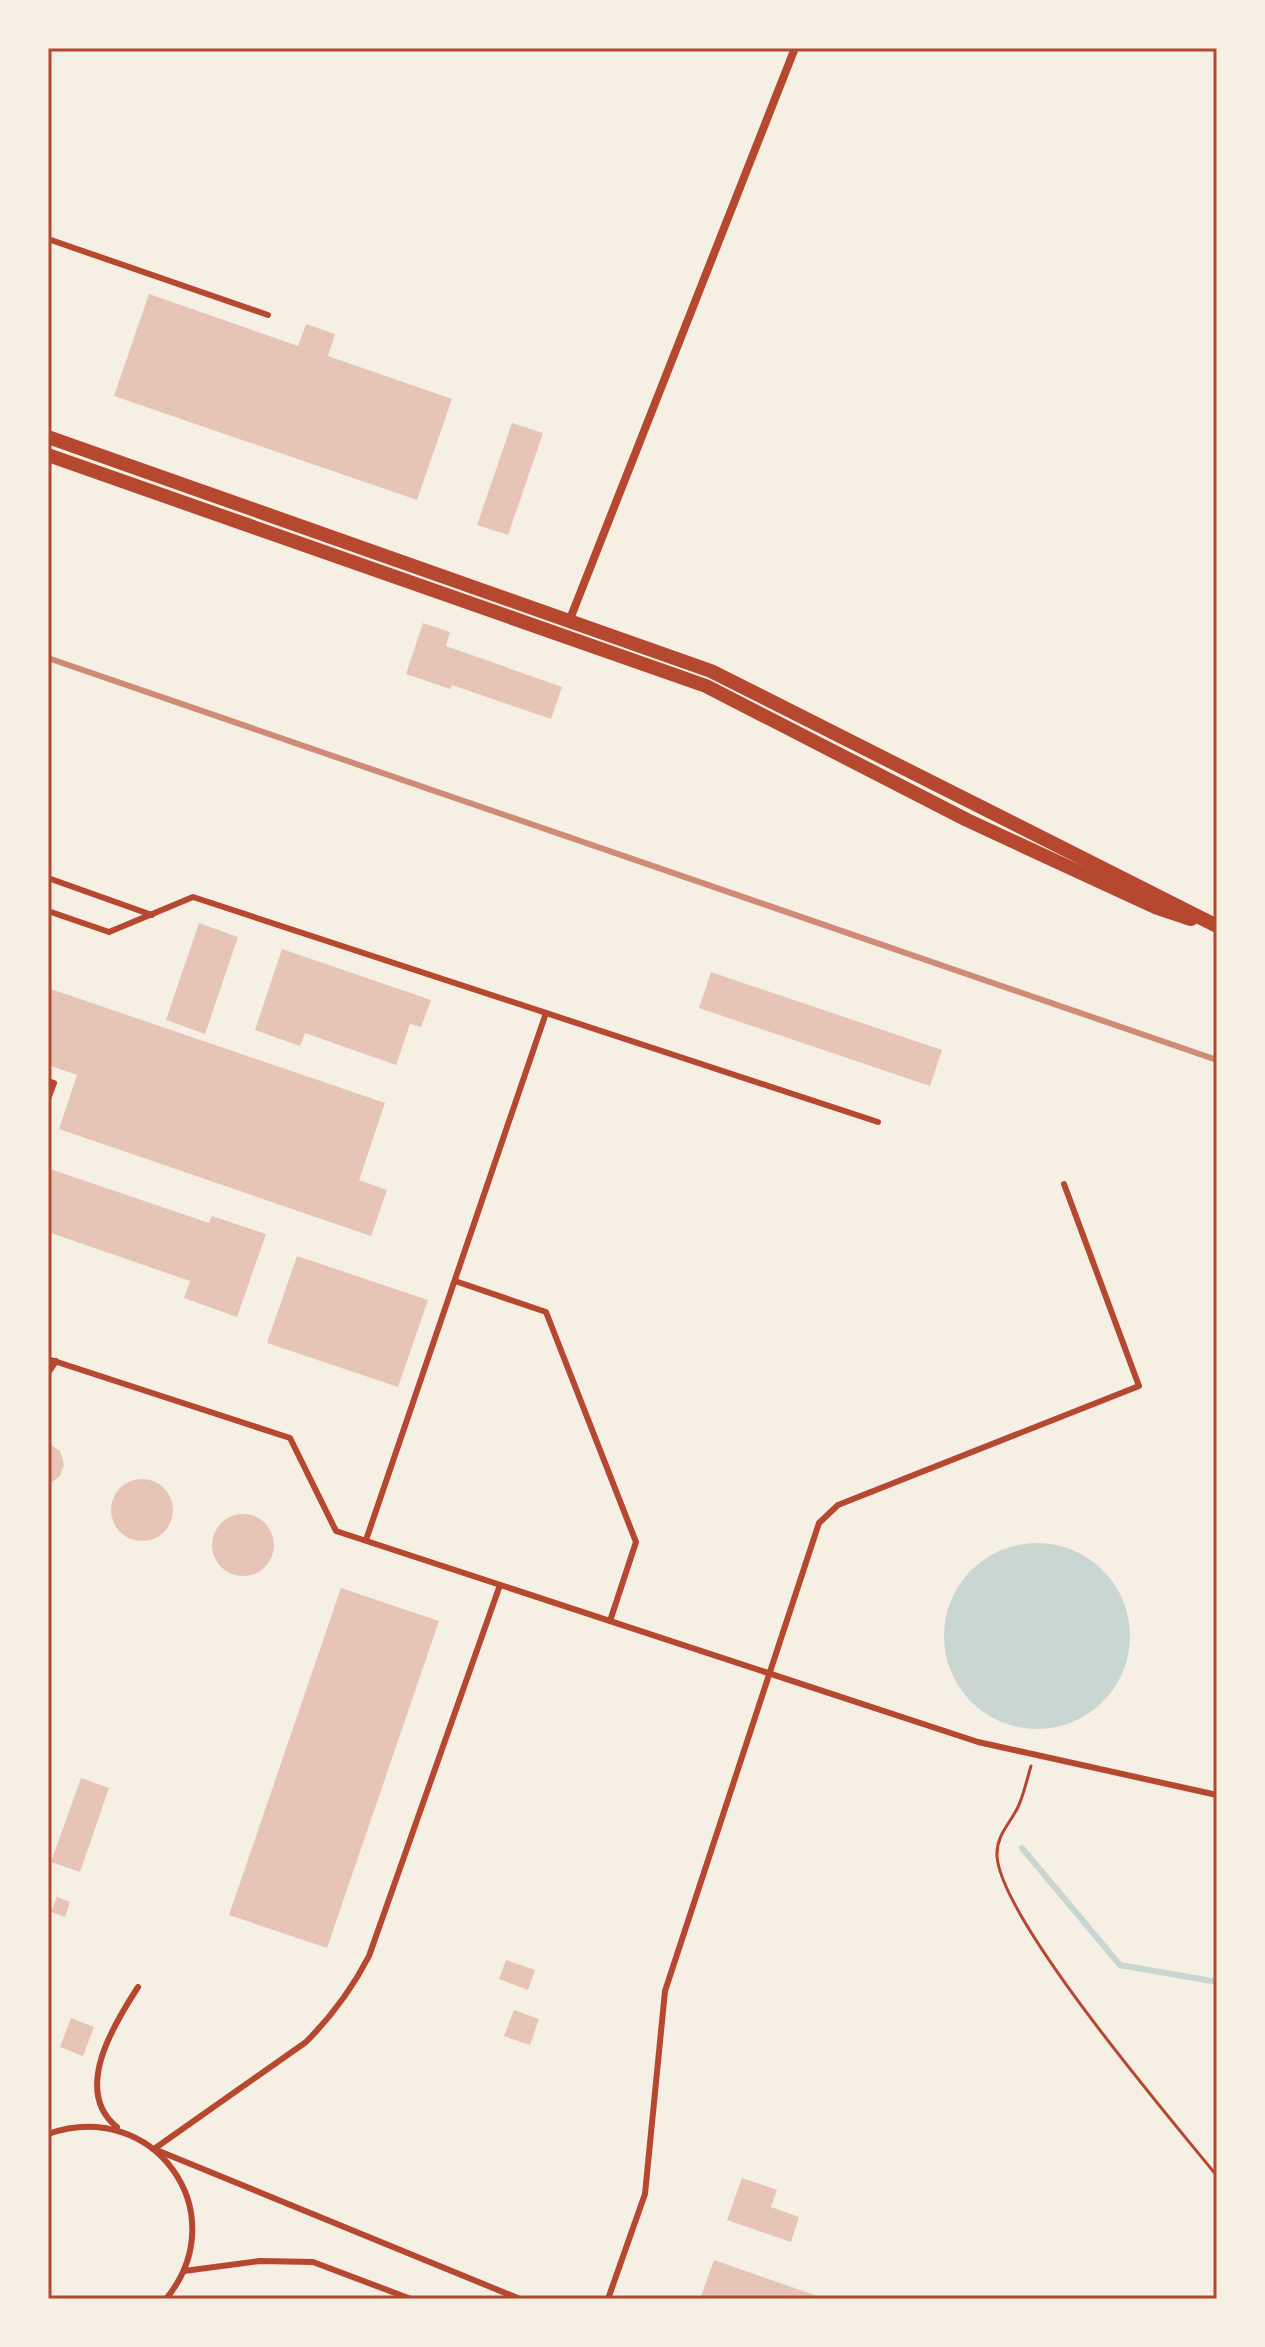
<svg xmlns="http://www.w3.org/2000/svg" width="1265" height="2347" viewBox="0 0 1265 2347" font-family="Manrope,sans-serif">
  <style>
    .water { fill: #c9d6d2 }
    .lines { fill: none; stroke-linecap: round; stroke-linejoin: round }
    .stream { stroke: #c9d6d2; stroke-width: 6 }
    .building { fill: #e6c5b7 }
    .path { stroke: #b5482f; stroke-width: 3 }
    .service { stroke: #b5482f; stroke-width: 6 }
    .minor { stroke: #b5482f; stroke-width: 8 }
    .tertiary { stroke: #b5482f; stroke-width: 14 }
    .rail { stroke: #cf8b77; stroke-width: 6 }
    .neatline { fill: none; stroke: #b5482f; stroke-width: 3 }
  </style>
  <rect width="100%" height="100%" fill="#f6efe4"/>
  <!-- water -->
  <circle class="water" cx="1037" cy="1636" r="93"/>
  <g class="lines">
    <!-- stream -->
    <path class="stream" d="M1022,1848L1120,1965L1217,1982"/>
  </g>
  <!-- building -->
  <g class="building">
    <path d="M149,294L298,346L306,324L335,334L328,356L452,399L417,500L114,396Z"/>
    <path d="M512,423L543,433L508,535L477,525Z"/>
    <path d="M423,623L450,632L446,646L562,687L551,719L452,685L450,689L406,674Z"/>
    <path d="M199,923L238,937L205,1034L166,1020Z"/>
    <path d="M282,949L431,1000L421,1027L410,1024L396,1065L305,1033L300,1046L255,1030Z"/>
    <path d="M711,972L942,1050L930,1086L699,1008Z"/>
    <path d="M48,988L385,1103L359,1180L387,1190L371,1236L59,1129L77,1075L48,1065Z"/>
    <path d="M50,1169L209,1223L212,1216L266,1234L237,1317L184,1298L190,1281L48,1232Z"/>
    <path d="M297,1256L428,1300L398,1387L267,1343Z"/>
    <path d="M48,1443L60,1451L64,1464L60,1476L48,1485Z"/>
    <circle cx="142" cy="1510" r="31"/>
    <circle cx="243" cy="1545" r="31"/>
    <path d="M341,1588L439,1621L327,1948L229,1915Z"/>
    <path d="M81,1778L109,1788L80,1872L51,1862Z"/>
    <path d="M57,1897L70,1902L65,1917L51,1912Z"/>
    <path d="M506,1960L535,1970L528,1990L499,1979Z"/>
    <path d="M514,2010L539,2019L530,2045L504,2036Z"/>
    <path d="M71,2018L94,2027L83,2056L60,2047Z"/>
    <path d="M742,2178L777,2190L771,2207L799,2217L791,2242L727,2220Z"/>
    <path d="M714,2260L826,2299H700Z"/>
  </g>
  <g class="lines">
    <!-- path -->
    <path class="path" d="M1031,1766C1027,1779 1024,1794 1018,1807C1010,1824 996,1835 997,1856C1001,1920 1170,2118 1217,2176"/>
    <!-- service -->
    <g class="service">
      <path d="M48,239L268,315"/>
      <path d="M48,878L152,915"/>
      <path d="M48,911L109,932L193,897L878,1122"/>
      <path d="M48,1081L54,1083L48,1099"/>
      <path d="M455,1281L546,1312L636,1542L610,1621"/>
      <path d="M48,1359L290,1438L336,1531L978,1742L1217,1795"/>
      <path d="M48,1373L56,1361"/>
      <path d="M366,1540L546,1013"/>
      <path d="M117,2127C72,2091 114,2024 138,1987"/>
      <path d="M48,2134C153,2097 237,2212 166,2299"/>
      <path d="M154,2149L306,2042C332,2016 352,1989 369,1956L500,1585"/>
      <path d="M154,2149L520,2299"/>
      <path d="M184,2271L260,2261L313,2262L411,2299"/>
      <path d="M608,2299L645,2194L665,1991L819,1523L838,1505L1139,1386L1064,1184"/>
    </g>
    <!-- minor -->
    <path class="minor" d="M570,619L795,48"/>
    <!-- tertiary -->
    <g class="tertiary">
      <path d="M48,437L711,671L1217,926"/>
      <path d="M48,455L706,686L967,820L1155,907L1191,919"/>
    </g>
    <!-- rail -->
    <path class="rail" d="M48,658L1217,1060"/>
  </g>
  <!-- border -->
  <rect width="1265" height="2347" fill="none" stroke="#f6efe4" stroke-width="100"/>
  <rect x="50" y="50" width="1165" height="2247" class="neatline"/>
</svg>
